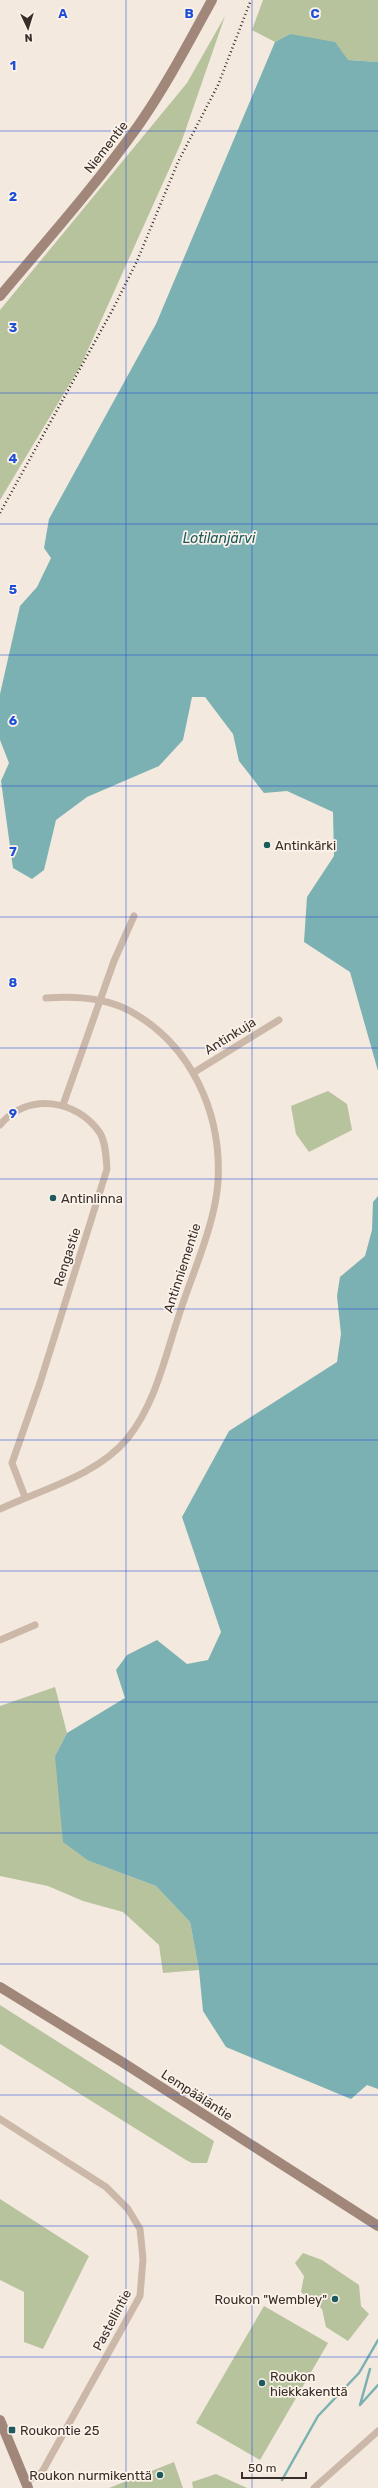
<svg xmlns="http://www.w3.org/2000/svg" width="378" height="2488" viewBox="0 0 378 2488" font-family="Rubik,sans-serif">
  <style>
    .green { fill: #b7c39d }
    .water { fill: #7bb1b2 }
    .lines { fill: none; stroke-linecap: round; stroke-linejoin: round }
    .stream { stroke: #7bb1b2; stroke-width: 2.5 }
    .street { stroke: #ccb8a9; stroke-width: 7 }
    .secondary { stroke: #a0877a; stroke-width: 10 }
    .rail { stroke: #392e29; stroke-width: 2.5; stroke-dasharray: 1 3; stroke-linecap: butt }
    .grid { fill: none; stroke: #1d4ed8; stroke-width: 1; stroke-opacity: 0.55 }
    .poi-dot { fill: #1c5a5d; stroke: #fbf3ea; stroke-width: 1.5 }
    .labels { text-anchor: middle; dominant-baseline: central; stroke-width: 3.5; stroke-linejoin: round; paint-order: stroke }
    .street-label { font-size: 13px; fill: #392e29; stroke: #fbf3ea }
    .poi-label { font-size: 13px; fill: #392e29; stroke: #fbf3ea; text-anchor: start }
    .water-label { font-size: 14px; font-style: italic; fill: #1c5a5d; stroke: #fbf3ea }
    .grid-label { font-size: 13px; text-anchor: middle; font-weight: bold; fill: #1d4ed8; stroke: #fbf3ea; stroke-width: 3.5; stroke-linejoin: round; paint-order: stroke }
  </style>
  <rect width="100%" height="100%" fill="#f3e9de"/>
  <!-- green -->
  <g class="green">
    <path d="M263,0H378V62L348,60L290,34L275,42L252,30Z"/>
    <path d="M225,16L181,143L81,365L0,500V310L187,83Z"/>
    <path d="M328,1091L347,1104L352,1130L309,1152L296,1134L291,1106Z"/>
    <path d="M55,1687L67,1733L55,1756L89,1861L156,1886L190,1922L199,1970L163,1973L159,1945L123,1912L83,1901L48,1886L0,1876V1706Z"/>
    <path d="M0,2005L214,2141L207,2163H192L186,2160L0,2044Z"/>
    <path d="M0,2199L89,2256L43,2349L24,2342V2292L0,2280Z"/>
    <path d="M303,2253L322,2260L359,2285L361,2306L369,2314L348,2341L326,2327L322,2309L301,2292L304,2276L295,2263Z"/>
    <path d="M264,2306L328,2343L260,2460L196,2423Z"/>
    <path d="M174,2462L183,2488H109Z"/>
    <path d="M216,2474L247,2488H193L192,2482Z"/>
  </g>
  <!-- water -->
  <g class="water">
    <path d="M290,34L335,42L348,60L378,62V1071L350,972L304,942L307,897L334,856L333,812L287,791L264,793L239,761L233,734L205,697H192L183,740L159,766L87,797L56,820L44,870L32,879L13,868L1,781L9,763L0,740V694L20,606L37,587L51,558L44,548L49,519L156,324L275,42Z"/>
    <path d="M378,1196V2089L367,2085L351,2099L226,2047L203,2011L199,1970L190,1922L156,1886L89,1861L63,1842L55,1756L67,1733L125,1698L116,1670L127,1655L157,1640L187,1664L208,1660L221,1632L182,1517L229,1431L337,1362L341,1334L337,1296L340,1277L365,1256L372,1230L373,1202Z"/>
  </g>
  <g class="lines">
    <!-- stream -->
    <g class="stream">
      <path d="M370,2369L360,2405L378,2385"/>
      <path d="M282,2480L318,2416L359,2373L378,2340"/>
    </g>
    <!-- street -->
    <g class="street">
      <path d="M193,1073L279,1020"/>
      <path d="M63,1105L114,961L134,916"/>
      <path d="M0,1125C27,1092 77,1099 100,1133C106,1143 106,1158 107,1169L40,1383L12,1463L25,1497"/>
      <path d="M0,1509C42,1489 96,1476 127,1439C155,1405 165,1357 179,1315C192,1274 215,1225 218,1182C222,1114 192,1045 130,1011C106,998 73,996 46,998"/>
      <path d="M0,1640L35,1625"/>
      <path d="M0,2119L106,2187L128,2209L140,2229L143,2259L140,2296L42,2472L26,2482"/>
      <path d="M314,2488L378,2431"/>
    </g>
    <!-- secondary -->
    <g class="secondary">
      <path d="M0,296C47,240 96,185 138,126C166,86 189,42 212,0"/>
      <path d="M0,1987L122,2062L378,2226"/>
      <path d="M0,2420L28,2488"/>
    </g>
    <!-- rail -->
    <path class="rail" d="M0,513L113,309L137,261L178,162L218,85L251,0"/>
  </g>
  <!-- grid -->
  <path class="grid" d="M126,0V2488M252,0V2488M0,131H378M0,262H378M0,393H378M0,524H378M0,655H378M0,786H378M0,917H378M0,1048H378M0,1179H378M0,1309H378M0,1440H378M0,1571H378M0,1702H378M0,1833H378M0,1964H378M0,2095H378M0,2226H378M0,2357H378"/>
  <!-- markers -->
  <g class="poi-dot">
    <circle cx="267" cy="845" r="4"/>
    <circle cx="53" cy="1198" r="4"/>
    <circle cx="335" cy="2299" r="4"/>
    <circle cx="262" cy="2383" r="4"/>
    <rect x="8" y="2426" width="8" height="8" rx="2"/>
    <circle cx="160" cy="2475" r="4"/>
  </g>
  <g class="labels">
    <!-- street labels -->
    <g class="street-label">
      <text transform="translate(106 147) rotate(-52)">Niementie</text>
      <text transform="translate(230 1036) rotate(-32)">Antinkuja</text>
      <text transform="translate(67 1257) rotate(-72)">Rengastie</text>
      <text transform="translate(182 1268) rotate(-72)">Antinniementie</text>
      <text transform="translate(197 2095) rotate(33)">Lempääläntie</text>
      <text transform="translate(112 2320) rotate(-62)">Pastellintie</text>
    </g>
    <!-- poi labels -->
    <g class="poi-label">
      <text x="275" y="845">Antinkärki</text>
      <text x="61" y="1198">Antinlinna</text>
      <text x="327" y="2299" text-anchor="end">Roukon "Wembley"</text>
      <text x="270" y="2376">Roukon<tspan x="270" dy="15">hiekkakenttä</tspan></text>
      <text x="20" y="2430">Roukontie 25</text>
      <text x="152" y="2475" text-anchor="end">Roukon nurmikenttä</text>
    </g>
    <!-- water labels -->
    <g class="water-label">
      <text x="219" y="538">Lotilanjärvi</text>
    </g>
  </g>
  <g class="grid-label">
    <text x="63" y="18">A</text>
    <text x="189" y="18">B</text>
    <text x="315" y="18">C</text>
    <text x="13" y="70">1</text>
    <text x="13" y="201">2</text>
    <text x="13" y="332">3</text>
    <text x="13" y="463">4</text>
    <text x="13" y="594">5</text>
    <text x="13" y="725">6</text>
    <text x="13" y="856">7</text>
    <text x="13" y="987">8</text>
    <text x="13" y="1118">9</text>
  </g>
  <!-- north arrow -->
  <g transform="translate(28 28) rotate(176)" stroke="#fbf3ea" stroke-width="3" paint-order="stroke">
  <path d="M0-3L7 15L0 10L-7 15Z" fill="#392e29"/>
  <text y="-6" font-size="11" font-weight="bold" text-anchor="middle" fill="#392e29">N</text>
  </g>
  <!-- scale -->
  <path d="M242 2472v6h64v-6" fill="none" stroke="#392e29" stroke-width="2"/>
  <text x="248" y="2472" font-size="12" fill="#392e29" stroke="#fbf3ea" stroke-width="3" paint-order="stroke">50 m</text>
</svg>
